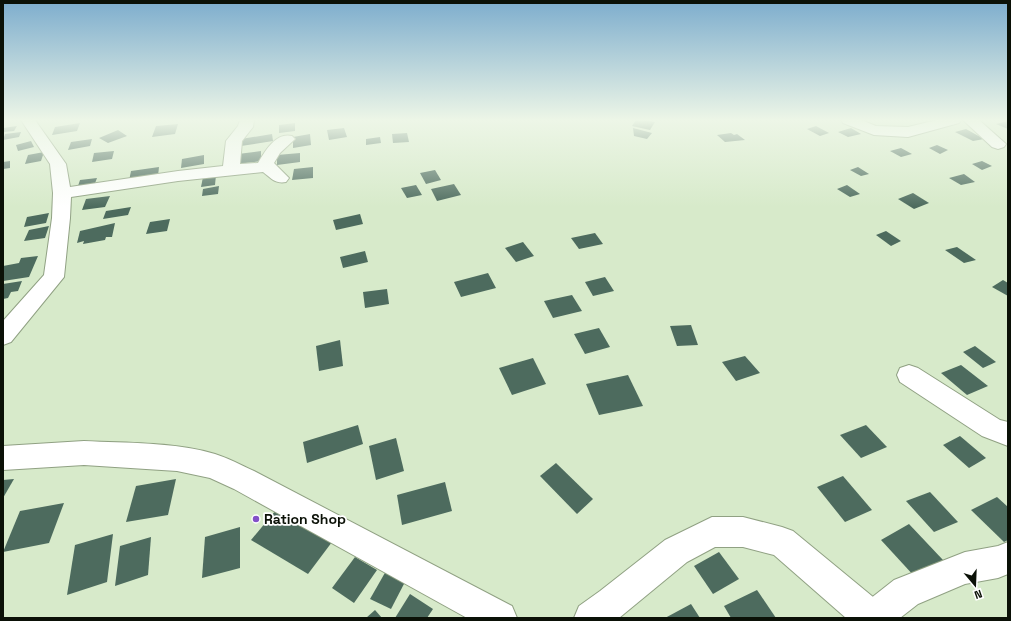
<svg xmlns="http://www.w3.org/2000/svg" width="1011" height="621" viewBox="0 0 1011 621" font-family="'Space Grotesk',sans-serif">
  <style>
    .building { fill: #4d6b5e }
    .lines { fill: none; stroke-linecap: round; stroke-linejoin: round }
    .minor-casing { stroke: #90a183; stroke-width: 2 }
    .major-casing { stroke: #90a183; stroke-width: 2 }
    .minor { fill: #fff; fill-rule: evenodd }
    .major { fill: #fff; fill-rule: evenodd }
    .poi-dot { fill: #8350c8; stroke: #fff; stroke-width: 1.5 }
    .labels { text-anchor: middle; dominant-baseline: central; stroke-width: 3.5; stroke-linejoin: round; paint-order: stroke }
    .near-poi-label { font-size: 14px; font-weight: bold; fill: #0b1107; stroke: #fff; text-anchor: start }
  </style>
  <rect width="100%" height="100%" fill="#d7eaca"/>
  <!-- building -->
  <g class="building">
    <path d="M636,120H644L655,122L650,130L632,126Z"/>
    <path d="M1008,121V129L996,124Z"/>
    <path d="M80,123L77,131L52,135L55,127Z"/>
    <path d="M295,123V131L279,133V125Z"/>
    <path d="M178,124L175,134L152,137L156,126Z"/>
    <path d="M17,126L14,131L3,132V128Z"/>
    <path d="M816,126L829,133L820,136L807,129Z"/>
    <path d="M344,128L347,137L329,140L327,130Z"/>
    <path d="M633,128L652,133L647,139L634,136Z"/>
    <path d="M851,128L861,134L848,137L838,132Z"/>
    <path d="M966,129L984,139L973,141L955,132Z"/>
    <path d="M118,130L127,136L108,143L99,138Z"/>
    <path d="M21,132L19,137L3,140L5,134Z"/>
    <path d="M407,133L409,142L393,143L392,134Z"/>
    <path d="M731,133L734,135L737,134L745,140L725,142L717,135Z"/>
    <path d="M272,134L273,141L241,146V139Z"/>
    <path d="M310,134L311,145L293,148V137Z"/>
    <path d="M380,137L381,143L366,145V139Z"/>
    <path d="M92,139L90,146L68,150L71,142Z"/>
    <path d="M31,141L34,147L18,151L16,145Z"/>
    <path d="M937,145L948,150L940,154L929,148Z"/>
    <path d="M901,148L912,154L901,157L890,151Z"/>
    <path d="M114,151L112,159L92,162L94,153Z"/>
    <path d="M261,151V161L237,164L238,154Z"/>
    <path d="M44,152L41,161L25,164L28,155Z"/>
    <path d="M300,153V162L277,165V155Z"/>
    <path d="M204,155V164L181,168L182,159Z"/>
    <path d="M10,161V168L3,169V162Z"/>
    <path d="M982,161L992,166L982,170L972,164Z"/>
    <path d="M159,167L158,176L129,181L131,171Z"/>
    <path d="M313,167V178L292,180L294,169Z"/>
    <path d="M858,167L869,174L861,176L850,170Z"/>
    <path d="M435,170L441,180L426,184L420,173Z"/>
    <path d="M964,174L975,182L961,185L949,178Z"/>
    <path d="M216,175L215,185L201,187L203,177Z"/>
    <path d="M97,178L94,186L77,189L80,180Z"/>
    <path d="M454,184L461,195L437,201L431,189Z"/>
    <path d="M416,185L422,195L407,198L401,188Z"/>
    <path d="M847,185L860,194L850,197L837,189Z"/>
    <path d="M219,186L218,194L202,196L203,189Z"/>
    <path d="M913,193L929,203L914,209L898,199Z"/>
    <path d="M110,196L105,207L82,210L86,199Z"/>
    <path d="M131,207L128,215L103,219L106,211Z"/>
    <path d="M49,213L46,223L24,227L27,217Z"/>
    <path d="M360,214L363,224L336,230L333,220Z"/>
    <path d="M170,219L167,231L146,234L150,222Z"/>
    <path d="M115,223L112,237H106L105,240L83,244L84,241L77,243L80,231Z"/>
    <path d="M49,226L45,238L24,241L29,230Z"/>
    <path d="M886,231L901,241L891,246L876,235Z"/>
    <path d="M595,233L603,244L579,249L571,238Z"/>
    <path d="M523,242L534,256L516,262L505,248Z"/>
    <path d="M957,247L976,260L964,263L945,250Z"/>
    <path d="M365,251L368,262L343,268L340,257Z"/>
    <path d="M38,256L29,277L3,281V266L19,263L21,258Z"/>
    <path d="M488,273L496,288L461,297L454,282Z"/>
    <path d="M605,277L614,291L593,296L585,282Z"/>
    <path d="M1003,280L1008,283V296L992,287Z"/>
    <path d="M22,281L18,291L11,292L8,298L3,299V284Z"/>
    <path d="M387,289L389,304L365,308L363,292Z"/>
    <path d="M572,295L582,311L553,318L544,301Z"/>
    <path d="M691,325L698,345L677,346L670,326Z"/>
    <path d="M599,328L610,347L585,354L574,334Z"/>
    <path d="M340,340L343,366L319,371L316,346Z"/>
    <path d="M975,346L996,362L983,368L963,352Z"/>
    <path d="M745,356L760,373L736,381L722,362Z"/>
    <path d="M533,358L546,384L512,395L499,368Z"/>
    <path d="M961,365L988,386L967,395L941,373Z"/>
    <path d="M628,375L643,406L599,415L586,384Z"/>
    <path d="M358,425L363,444L307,463L303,442Z"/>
    <path d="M866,425L887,447L861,458L840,435Z"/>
    <path d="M960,436L986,458L969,468L943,445Z"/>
    <path d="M396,438L404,471L376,480L369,446Z"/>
    <path d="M556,463L593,499L577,514L540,476Z"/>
    <path d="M843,476L872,510L845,522L817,487Z"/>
    <path d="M14,479L3,498V480Z"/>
    <path d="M176,479L168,515L126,522L136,486Z"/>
    <path d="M445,482L452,511L402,525L397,495Z"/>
    <path d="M930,492L958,522L934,532L906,501Z"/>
    <path d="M997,497L1008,507V540L1004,542L971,510Z"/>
    <path d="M64,503L49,543L3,552L20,511Z"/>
    <path d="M276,510L332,542L308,574L251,540Z"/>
    <path d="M909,524L943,560L915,577L881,540Z"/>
    <path d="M240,527V568L202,578L205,537Z"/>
    <path d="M113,534L107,582L67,595L75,545Z"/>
    <path d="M151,537L148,575L115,586L120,546Z"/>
    <path d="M719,552L739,579L713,594L694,566Z"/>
    <path d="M355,557L377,570L354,603L332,588Z"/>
    <path d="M386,571L406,580L391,609L370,599Z"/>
    <path d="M757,590L776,618H731L724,606Z"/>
    <path d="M410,594L433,609L427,618H395Z"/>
    <path d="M691,604L700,618H665Z"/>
    <path d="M375,610L382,618H366Z"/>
  </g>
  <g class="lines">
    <!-- minor casing -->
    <g class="minor-casing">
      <g id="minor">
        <path d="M21,120H35L66,164L70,187L178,171L223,166L226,141L238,126L240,120H254L253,127L242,141L240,164L258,163C265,151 276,132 292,136L295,139L280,153L274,163L289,178L286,182C275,184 271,178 263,172L178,181L71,197L70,218L64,277L11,342L3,345V321L44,275L52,218L53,193L50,164Z"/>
        <path d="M841,120H861L876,126L908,127L937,120H961L959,123L908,137L874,135L843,123Z"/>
        <path d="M963,120H979L1006,144L1004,147L998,149L992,147Z"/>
        <path d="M909,365L918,368L1000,420L1008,422V446L982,436L900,382L897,375L900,368Z"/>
        <path d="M1008,542V574L998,578L965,584L918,604L900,618H856L861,606L894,580L965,552L998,546Z"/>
      </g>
    </g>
    <!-- major casing -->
    <g class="major-casing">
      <g id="major">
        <path d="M84,441C125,443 176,442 215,454C228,458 241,465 254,471L512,606L517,618H467L234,489L210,478L177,471L84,465L3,470V446Z"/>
        <path d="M712,517H743L782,527L793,531L884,606L889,618H846L774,555L743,547H715L687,562L619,618H574L579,606L600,591L665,540Z"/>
      </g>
    </g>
    <!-- minor -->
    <use href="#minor" class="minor"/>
    <!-- major -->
    <use href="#major" class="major"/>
  </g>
  <!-- sky -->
  <linearGradient id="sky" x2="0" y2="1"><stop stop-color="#7dadcd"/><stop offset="0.58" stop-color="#edf6e7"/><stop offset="1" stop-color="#edf6e7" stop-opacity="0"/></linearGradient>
  <rect width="1011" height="207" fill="url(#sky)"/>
  <!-- markers -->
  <circle class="poi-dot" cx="256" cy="519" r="4"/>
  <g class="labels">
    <!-- near-poi labels -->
    <g class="near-poi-label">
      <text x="264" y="519">Ration Shop</text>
    </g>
  </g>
  <!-- border -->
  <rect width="1011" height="621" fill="none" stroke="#0b1107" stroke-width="8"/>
  <!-- north arrow -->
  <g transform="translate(975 585) rotate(161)" stroke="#ffffff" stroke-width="3" paint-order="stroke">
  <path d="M0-3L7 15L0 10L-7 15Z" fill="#0b1107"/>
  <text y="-6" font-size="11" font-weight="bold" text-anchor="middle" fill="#0b1107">N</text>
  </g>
</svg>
